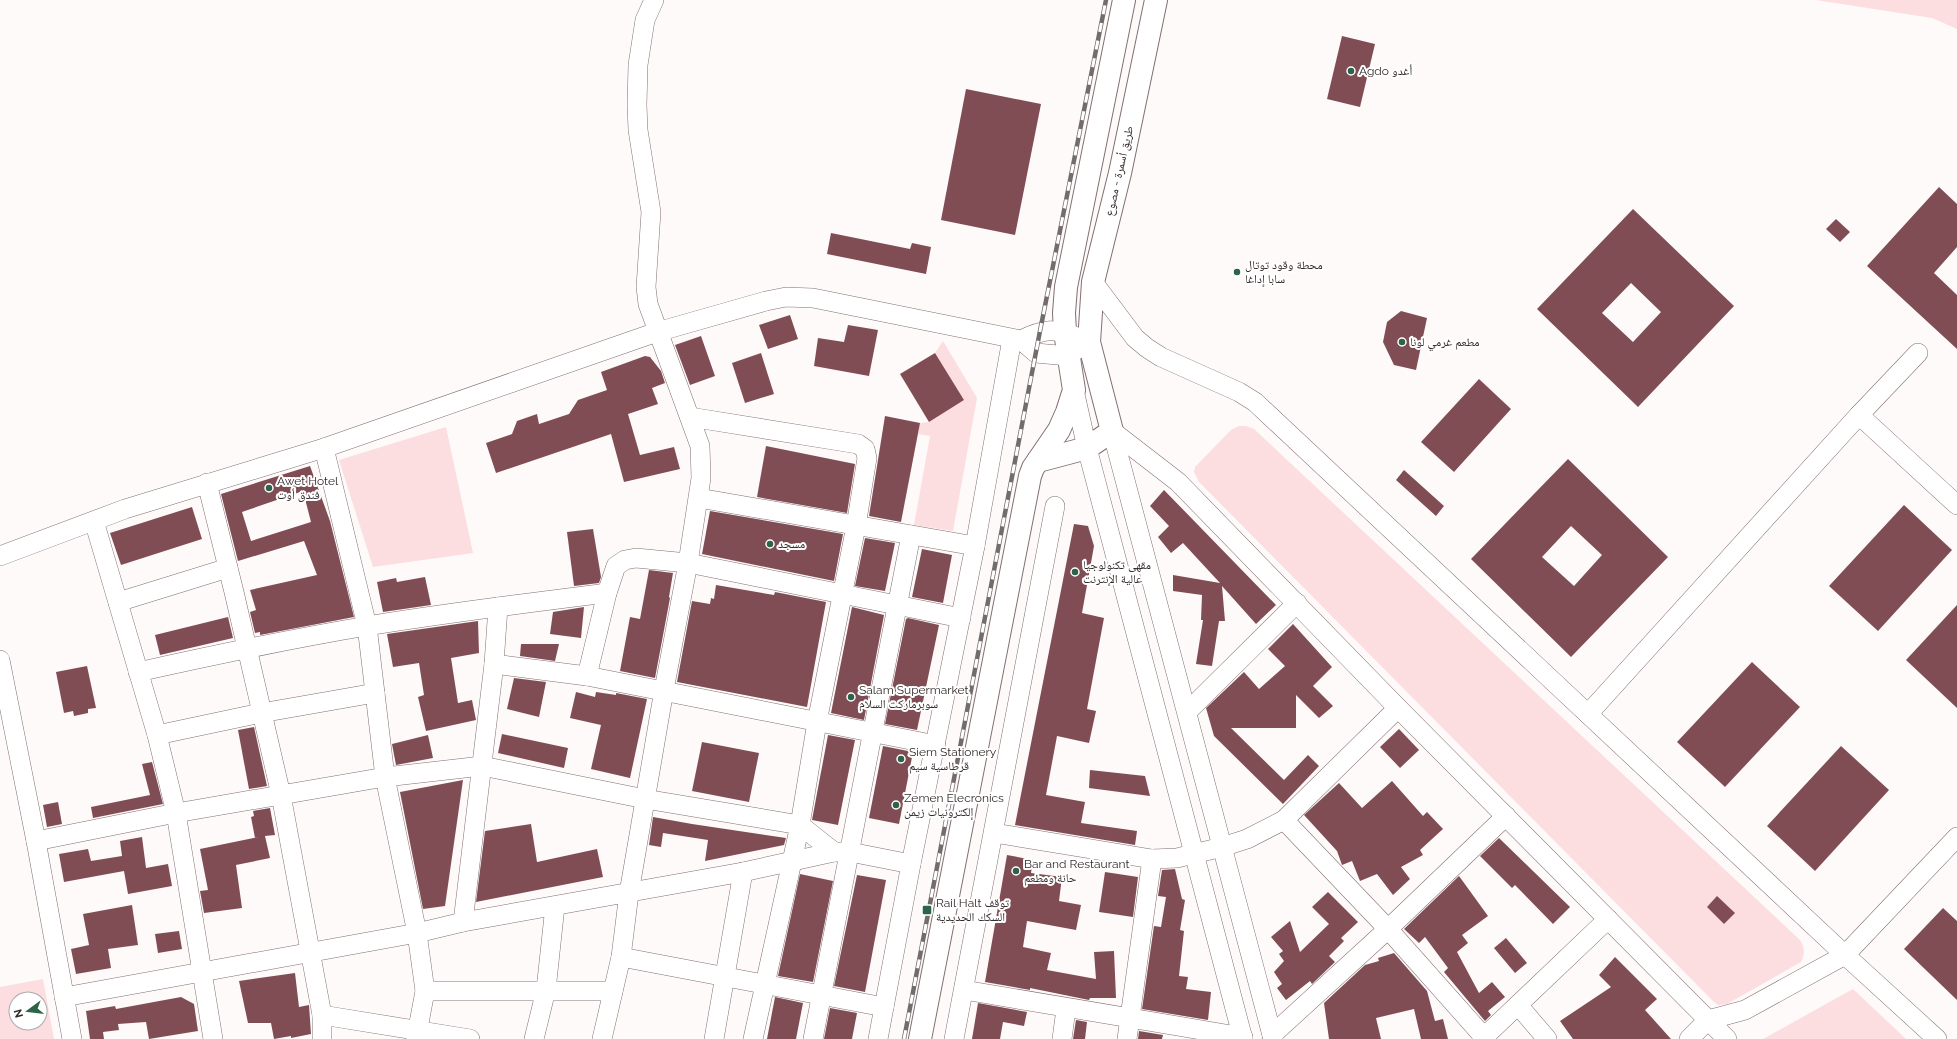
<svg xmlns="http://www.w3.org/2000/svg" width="1957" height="1039" viewBox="0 0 1957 1039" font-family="Raleway,'Noto Naskh Arabic',sans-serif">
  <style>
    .green { fill: #fcdde0; fill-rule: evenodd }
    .building { fill: #814d55; fill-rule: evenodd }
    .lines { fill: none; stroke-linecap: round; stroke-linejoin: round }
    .minor-casing { stroke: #836f71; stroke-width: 20 }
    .highway-casing { stroke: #836f71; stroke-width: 24 }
    .minor { stroke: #fff; stroke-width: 19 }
    .highway { stroke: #fff; stroke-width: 22 }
    .rail-casing { stroke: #736c6c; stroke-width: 4.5 }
    .rail { stroke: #fff; stroke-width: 3; stroke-dasharray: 9; stroke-linecap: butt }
    .poi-dot { fill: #2d6348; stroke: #fff; stroke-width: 1.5 }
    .labels { text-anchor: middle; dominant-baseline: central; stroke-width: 4; stroke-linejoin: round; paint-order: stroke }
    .poi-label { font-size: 12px; fill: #332a2b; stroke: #fff; text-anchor: start }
    .street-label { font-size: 12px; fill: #332a2b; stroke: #fff }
  </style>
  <rect width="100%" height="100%" fill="#fefafa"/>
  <!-- green -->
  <g class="green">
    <path d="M1816,0H1957V29L1932,18Z"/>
    <path d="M943,341L977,398L953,531L914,525L930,436L918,434L920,423L929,422L964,400L935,353Z"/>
    <path d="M1239,426H1246L1254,429L1800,940C1805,948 1805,954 1801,962L1727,1004L1718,1005L1713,1001L1199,482L1194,472L1195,467L1231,430Z"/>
    <path d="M446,427L473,553L373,567L339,460Z"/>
    <path d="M43,979L54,1039H0V987ZM16,999H40V1023H16Z"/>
    <path d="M1853,989L1906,1039H1763Z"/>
  </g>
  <!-- building -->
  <g class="building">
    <path d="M1342,36L1375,44L1360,107L1327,99Z"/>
    <path d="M966,89L1041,104L1015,235L941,220Z"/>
    <path d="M1939,187L1957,204V247L1934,273L1957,295V349L1867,266Z"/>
    <path d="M1633,209L1734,306L1638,407L1537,309ZM1631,283L1661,312L1633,342L1602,313Z"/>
    <path d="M1836,219L1850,232L1840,242L1826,229Z"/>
    <path d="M831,233L910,249L912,243L931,247L926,274L827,254Z"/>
    <path d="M1401,311L1427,318L1416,370L1394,365L1383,342L1387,322Z"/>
    <path d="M790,315L798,339L768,349L759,325Z"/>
    <path d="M848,325L878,330L869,376L814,366L818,338L844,342Z"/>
    <path d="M701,336L715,376L690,385L675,345Z"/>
    <path d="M761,353L774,394L745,403L732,363Z"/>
    <path d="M935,353L964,400L929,422L900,374Z"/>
    <path d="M645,356L650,357L661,371L665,383L652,388L658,404L628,414L640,455L674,447L680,469L624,482L611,434L496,473L486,443L512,434L517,421L537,414L539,424L569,414L578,400L607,390L601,372Z"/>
    <path d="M1479,379L1511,409L1454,472L1421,442Z"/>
    <path d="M885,416L920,423L901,522L869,516Z"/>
    <path d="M766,446L855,464L847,513L757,497Z"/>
    <path d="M1568,459L1668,557L1571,657L1471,559ZM1571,526L1602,555L1574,586L1542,557Z"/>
    <path d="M310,466L330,521L354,617L260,635V632L255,633L250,612L256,610L250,590L317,575L304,541L238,561L221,494ZM303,491L311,522L251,541L242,512Z"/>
    <path d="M1404,470L1444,506L1436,516L1396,480Z"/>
    <path d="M1164,490L1276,605L1256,624L1222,586L1225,621H1219L1212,666L1196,664L1203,620H1201L1202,595L1173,591V575L1220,583L1183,543L1171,553L1158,537L1169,526L1150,506Z"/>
    <path d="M1904,505L1952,550L1878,631L1829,586Z"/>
    <path d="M192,507L202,539L121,565L110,533Z"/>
    <path d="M710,511L843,534L834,581L702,554Z"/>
    <path d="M1074,524L1088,526L1094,546L1082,613L1104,618L1087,709L1096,711L1089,743L1057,736L1046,795L1085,802L1081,823L1137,831L1135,845L1015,825Z"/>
    <path d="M593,529L601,577L599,583L574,586L567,532Z"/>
    <path d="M865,538L895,543L885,591L855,586Z"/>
    <path d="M922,549L952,555L943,603L912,597Z"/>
    <path d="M649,570L673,573L669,597L670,598L655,678L620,671L630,617L640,619Z"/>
    <path d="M425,577L431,605L383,612L377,582L396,578L397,582Z"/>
    <path d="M716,585L774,595L775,592L826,602L807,707L677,682L692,601L710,604L711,598L714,599Z"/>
    <path d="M1957,605V708L1906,660Z"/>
    <path d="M584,607L581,638L550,634L553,612Z"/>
    <path d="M852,607L884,615L864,720L831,713Z"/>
    <path d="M228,617L233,638L160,655L155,635Z"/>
    <path d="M908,618L939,625L917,730L885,724L906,619Z"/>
    <path d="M478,621L479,653L451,658L458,703L472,700L476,720L426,731L418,697L424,695L419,663L393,667L387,634Z"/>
    <path d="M1293,624L1332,667L1313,686L1333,706L1319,718L1296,695V728H1231L1284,780L1308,755L1319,766L1283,804L1214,736L1206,708L1244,672L1259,689L1285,666L1268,649Z"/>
    <path d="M521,644H559L555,661L520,656Z"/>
    <path d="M1752,662L1800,707L1725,787L1677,742Z"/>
    <path d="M87,666L96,708L88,709V713L74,716L73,711L64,713L56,672Z"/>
    <path d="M514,678L546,682L539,717L507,709Z"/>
    <path d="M576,692L595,697L596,692L616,695V693L647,699L630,778L591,769L601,725L570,718Z"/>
    <path d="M254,727L267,786L249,789L238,730Z"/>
    <path d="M1399,729L1419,750L1400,768L1380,747Z"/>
    <path d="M502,734L568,748L564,768L498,753Z"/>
    <path d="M428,735L433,758L396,765L392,744Z"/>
    <path d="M828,735L855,740L838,825L812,820Z"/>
    <path d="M702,742L759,753L749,802L692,791Z"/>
    <path d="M883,746L913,752L899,824L869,818Z"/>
    <path d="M1841,746L1889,790L1815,871L1767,826Z"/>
    <path d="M152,762L163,804L93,818L91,807L150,795L142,764Z"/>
    <path d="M1090,770L1145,776L1150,796L1089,788Z"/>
    <path d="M463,780L445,906L423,909L400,792Z"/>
    <path d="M1392,781L1423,816L1427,812L1443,829L1420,850L1423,855L1401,867L1410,879L1393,895L1377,874L1360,881L1352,861L1342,865L1337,851L1304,815L1339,783L1362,808Z"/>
    <path d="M58,802L62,824L47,827L43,805Z"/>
    <path d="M270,808L275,835L265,836L270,858L236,865L242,908L204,913L200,891L208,890L200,849L259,837L255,838L251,817L254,816L253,811Z"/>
    <path d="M653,817L692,824L786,838L784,845L705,861L708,840L663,833L661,847L649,845Z"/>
    <path d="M531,824L537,862L597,849L603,877L476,902L485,831Z"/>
    <path d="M142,837L146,868L168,864L172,886L128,894L124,871L64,882L59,854L88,849L91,861L122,856L120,841Z"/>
    <path d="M1499,838L1570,907L1553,924L1515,885L1512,888L1480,856Z"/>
    <path d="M1007,855L1033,860L1031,873L1062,877L1059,901L1081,905L1076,930L1027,921L1023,947L1051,953L1047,970L1096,979L1094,952L1114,951L1116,998H1090L1089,1000L1030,988V990L985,982Z"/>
    <path d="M1175,869L1182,899L1185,900L1180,930L1184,931L1179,976L1188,977L1186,989L1211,992L1208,1020L1142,1009L1154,926L1161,927L1166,897L1158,896L1162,870Z"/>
    <path d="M1105,872L1138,877L1133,917L1099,912Z"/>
    <path d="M800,874L833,881L813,982L778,976Z"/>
    <path d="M857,875L886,880L865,992L834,986Z"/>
    <path d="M1459,876L1488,916L1462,935L1468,943L1457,952L1479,993L1492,982L1505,997L1488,1011L1491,1015L1485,1021L1444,972L1448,968L1425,937L1419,943L1404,929Z"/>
    <path d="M1328,892L1358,922L1341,938L1344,941L1329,956L1335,962L1312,984L1310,981L1286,1000L1277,988L1282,984L1274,972L1284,961L1279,954L1283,951L1271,937L1290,921L1300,952L1329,924L1312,907Z"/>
    <path d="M1717,896L1735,913L1724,924L1707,907Z"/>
    <path d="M132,905L138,945L108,949L111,968L76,974L71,949L89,945L83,914Z"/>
    <path d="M1943,908L1957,921V1000L1904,949Z"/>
    <path d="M179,931L182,949L158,953L155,934Z"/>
    <path d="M1506,938L1527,963L1515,973L1494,948Z"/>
    <path d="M1394,953L1427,991L1435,1021L1443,1019L1448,1039H1421L1414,1009L1376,1018L1381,1039H1329L1324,1003L1365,965L1379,961L1378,958Z"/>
    <path d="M1615,957L1657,999L1645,1010L1671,1039H1573L1560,1021L1611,987L1599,975Z"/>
    <path d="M295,973L299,1007L309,1005L311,1034L291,1038V1036L274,1039L271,1023H248L239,981Z"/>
    <path d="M181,997L194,1004L198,1031L149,1039L146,1022L118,1024L119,1030L103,1032L104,1039H90L86,1011L115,1006L116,1009Z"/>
    <path d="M775,997L803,1003L796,1039H767Z"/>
    <path d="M978,1003L1027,1012L1024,1026L1003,1022L1000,1039H972Z"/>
    <path d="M830,1008L857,1013L852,1039H824Z"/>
    <path d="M1076,1020L1087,1022L1085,1039H1073Z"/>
    <path d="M1139,1031L1163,1035L1162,1039H1138Z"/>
  </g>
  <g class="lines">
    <!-- minor casing -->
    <g class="minor-casing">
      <g id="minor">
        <path d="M1093,282L1135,338L1147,348L1161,357L1239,392L1255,402L1845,955L1937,1039"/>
        <path d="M1021,340L1036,353L1068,356L1080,347"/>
        <path d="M1074,390L1087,448L1243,1039"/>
        <path d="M1859,415L1918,353"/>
        <path d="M690,417L858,444L865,449L867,458L856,526L817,722L800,825L753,1039"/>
        <path d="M1112,431L1178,482L1398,708L1727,1039"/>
        <path d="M1112,431L1273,1039"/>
        <path d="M324,448L367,626L385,777L417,933L425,991L416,1039"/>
        <path d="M207,483L234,592L281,795L322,1015V1039"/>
        <path d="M699,498L975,546"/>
        <path d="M94,521L157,735L176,813L213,1039"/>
        <path d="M0,556L125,509L324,448L657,332L766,301L786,297L813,298L1021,340C1043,329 1056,327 1079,338"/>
        <path d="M118,602L228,568"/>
        <path d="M0,660L36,841L72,1039"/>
        <path d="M494,664L587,676L936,745"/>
        <path d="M138,672C214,655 290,639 367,626C446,613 527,603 607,593"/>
        <path d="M587,676L607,593L616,566L625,560L636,558L688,563L961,618"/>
        <path d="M1187,712L1297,603"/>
        <path d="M1588,714L1859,415L1957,505"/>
        <path d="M157,735L261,713L375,693"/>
        <path d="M1284,820L1388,929L1484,1037"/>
        <path d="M994,833L1152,859L1177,858L1222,847L1247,839L1284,820L1398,708"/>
        <path d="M36,841L176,813L385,777L482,766L645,799L800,825L834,852"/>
        <path d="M463,922L494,664L498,607"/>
        <path d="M621,957L884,1007"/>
        <path d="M964,990L1243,1037"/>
        <path d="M425,991H613"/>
        <path d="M64,997L417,933L463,922L743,872L834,852H850L911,864"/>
        <path d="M1518,1005L1547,1039"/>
        <path d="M322,1015L470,1039"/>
        <path d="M1272,1035L1388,929L1506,816"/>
        <path d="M534,1039L546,990L555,906"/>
        <path d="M602,1039L621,957L629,893L664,690L688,563L701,478L700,446L648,304L646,287L651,212L638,130L637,105L638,65L645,20L654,0"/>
        <path d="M714,1039L743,872"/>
        <path d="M813,1039L911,535"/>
        <path d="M878,1039L911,864L975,546L1012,339"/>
        <path d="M954,1039L1055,506"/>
        <path d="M1062,1039L1066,1009"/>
        <path d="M1127,1039L1152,859"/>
        <path d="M1482,1039L1608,919"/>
        <path d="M1689,1039L1708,1020L1745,1010L1845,955L1957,837"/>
      </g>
    </g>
    <!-- highway casing -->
    <g class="highway-casing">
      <g id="highway">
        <path d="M1038,461L1087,448L1112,431L1089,342L1093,282L1120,173L1156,0"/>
        <path d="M920,1039L1030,476L1033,468L1059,430L1067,412L1074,390L1065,332L1064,313L1066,287L1124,0"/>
      </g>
    </g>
    <!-- minor -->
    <use href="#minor" class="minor"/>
    <!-- highway -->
    <use href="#highway" class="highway"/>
    <!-- rail casing -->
    <g class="rail-casing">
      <path id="rail" d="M904,1039L1040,331L1106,0"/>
    </g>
    <!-- rail -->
    <use href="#rail" class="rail"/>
  </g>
  <!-- markers -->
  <g class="poi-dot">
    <circle cx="1351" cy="71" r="4"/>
    <circle cx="1237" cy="272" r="4"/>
    <circle cx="1402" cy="342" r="4"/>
    <circle cx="269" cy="488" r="4"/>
    <circle cx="770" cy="544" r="4"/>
    <circle cx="1075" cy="572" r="4"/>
    <circle cx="851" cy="697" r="4"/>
    <circle cx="901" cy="759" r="4"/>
    <circle cx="896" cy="805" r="4"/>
    <circle cx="1016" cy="871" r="4"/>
    <rect x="922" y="905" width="10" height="10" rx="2"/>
  </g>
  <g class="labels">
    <!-- poi labels -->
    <g class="poi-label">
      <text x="1359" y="71">Agdo أغدو</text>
      <text x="1245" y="265">محطة وقود توتال<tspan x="1245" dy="14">سابا إداغا</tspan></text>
      <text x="1410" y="342">مطعم غرمي لونا</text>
      <text x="277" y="481">Awet Hotel<tspan x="277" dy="14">فندق أوت</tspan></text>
      <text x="778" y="544">مسجد</text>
      <text x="1083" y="565">مقهى تكنولوجيا<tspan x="1083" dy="14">عالية الإنترنت</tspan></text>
      <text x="859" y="690">Salam Supermarket<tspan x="859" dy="14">سوبرماركت السلام</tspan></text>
      <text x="909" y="752">Siem Stationery<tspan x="909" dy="14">قرطاسية سيم</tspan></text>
      <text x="904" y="798">Zemen Elecronics<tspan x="904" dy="14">إلكترونيات زيمن</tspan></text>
      <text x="1024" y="864">Bar and Restaurant<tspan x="1024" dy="14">حانة ومطعم</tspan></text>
      <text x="936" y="903">Rail Halt توقف<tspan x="936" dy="14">السكك الحديدية</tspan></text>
    </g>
    <!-- street labels -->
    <g class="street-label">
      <text transform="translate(1119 171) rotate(-77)">طريق أسمرة - مصوع</text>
    </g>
  </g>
  <!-- north arrow -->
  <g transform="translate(28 1011) rotate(255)"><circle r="19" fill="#ffffff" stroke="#adaaaa"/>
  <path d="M0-3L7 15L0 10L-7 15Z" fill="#2d6348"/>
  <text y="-6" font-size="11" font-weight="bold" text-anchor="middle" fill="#332a2b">N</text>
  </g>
</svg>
